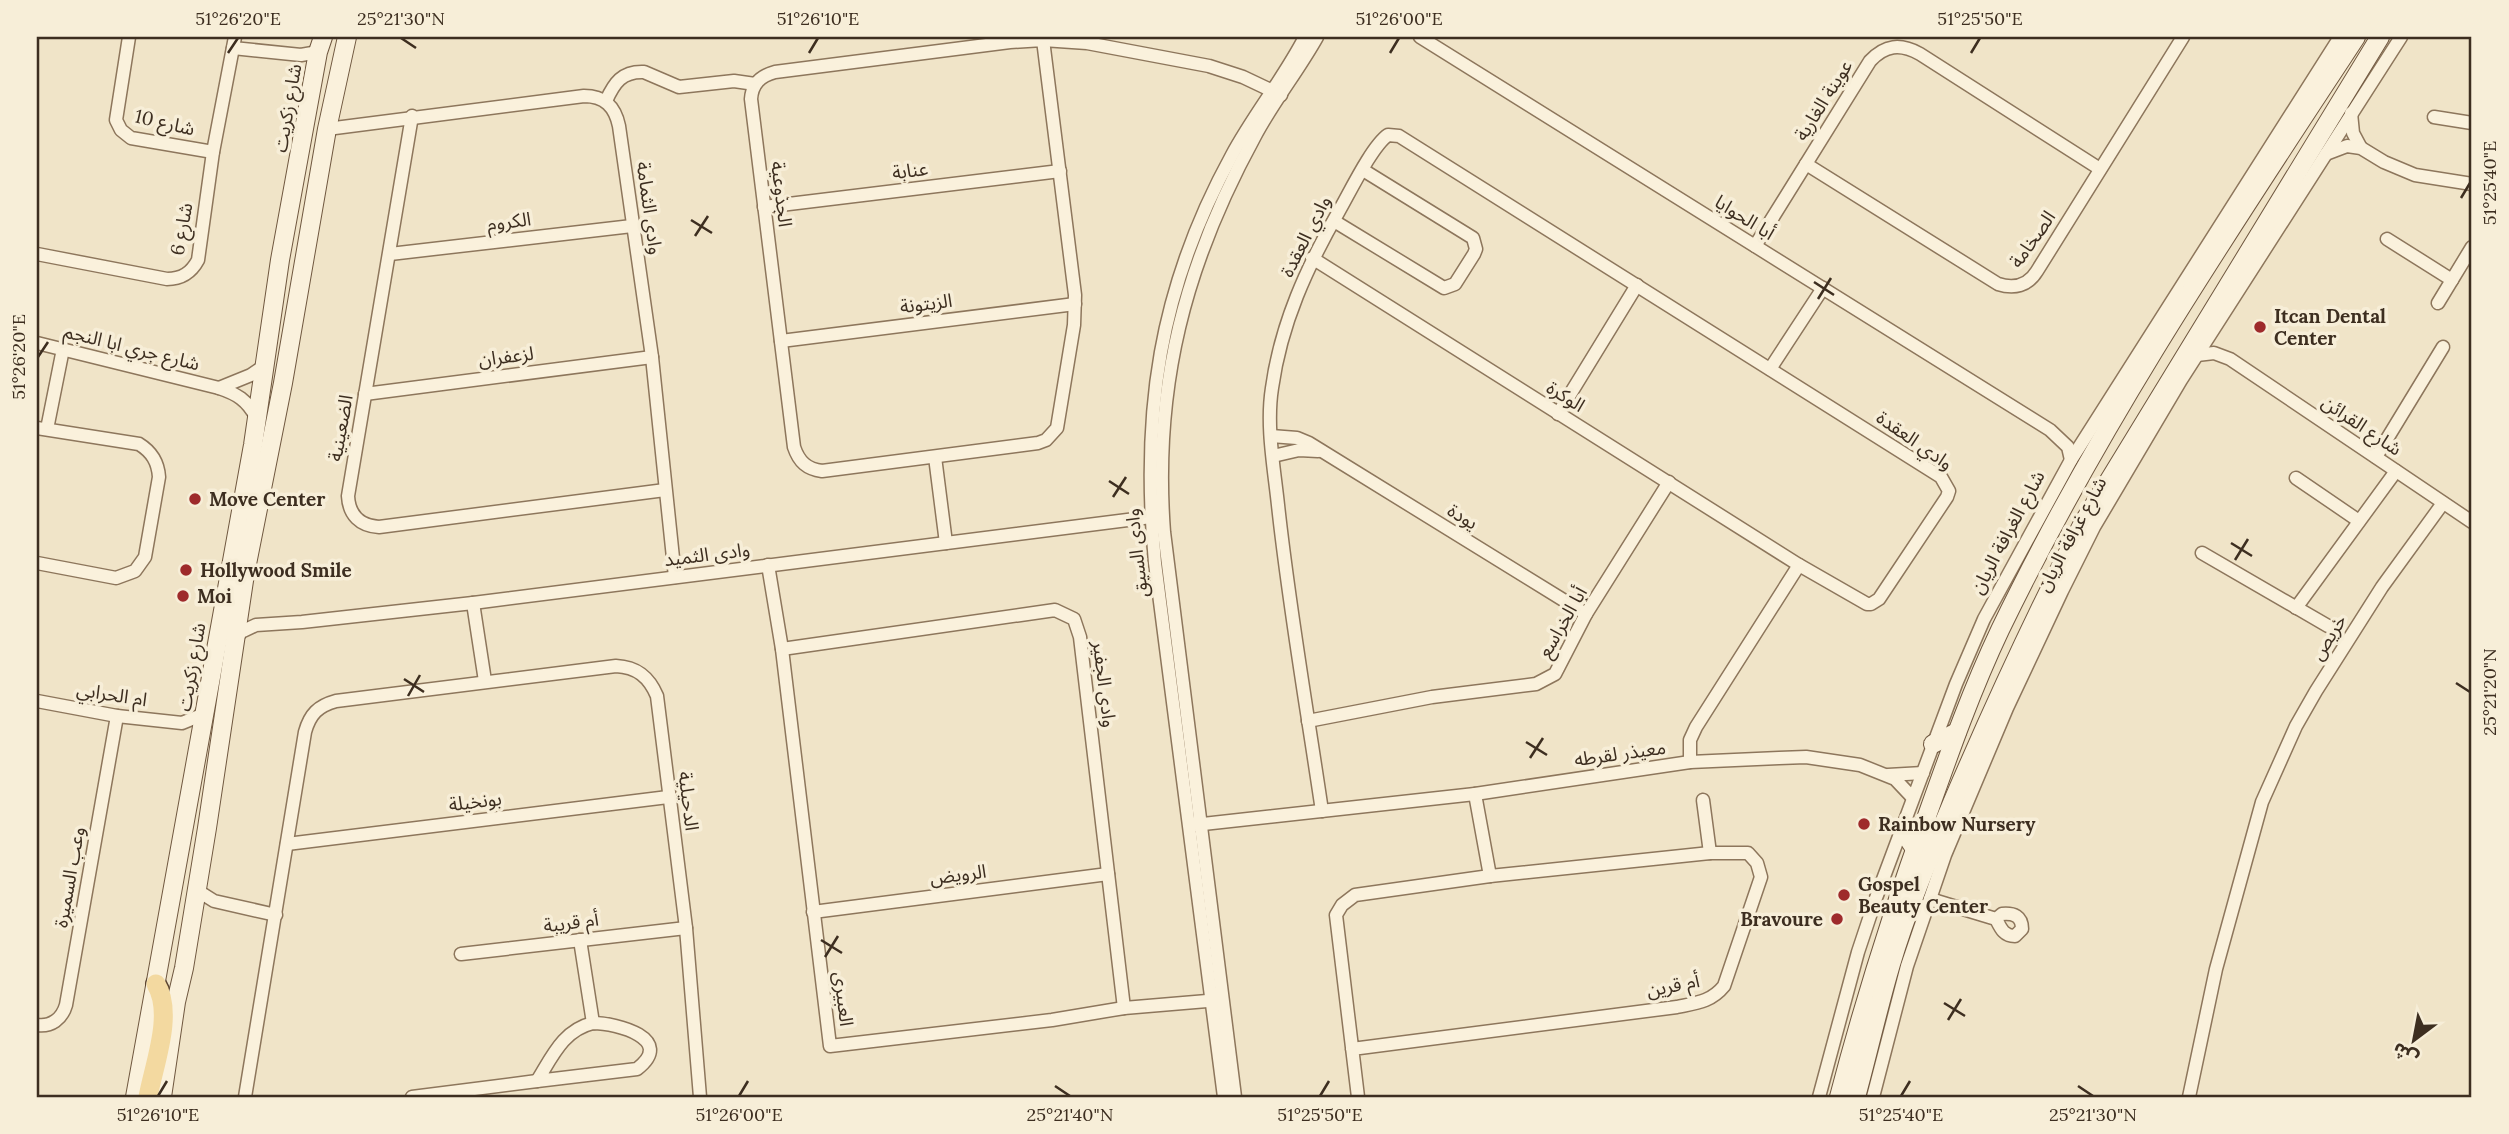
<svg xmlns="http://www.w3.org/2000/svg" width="2509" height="1134" viewBox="0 0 2509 1134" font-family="Lora,'Noto Sans Arabic',serif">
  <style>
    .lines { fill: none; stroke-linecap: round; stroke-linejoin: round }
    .minor-casing { stroke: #8d765c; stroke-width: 15 }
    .secondary-casing { stroke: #6f573f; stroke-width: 20 }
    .primary-casing { stroke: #5b4430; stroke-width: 22 }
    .minor { stroke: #faf1dc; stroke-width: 12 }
    .secondary { stroke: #faf1dc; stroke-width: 18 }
    .primary { stroke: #f3d9a0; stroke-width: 19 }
    .ticks { fill: none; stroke: #3d2e20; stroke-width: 2.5 }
    .poi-dot { fill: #9e2a2b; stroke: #f7eed8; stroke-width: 2.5 }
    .labels { text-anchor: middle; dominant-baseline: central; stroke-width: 7; stroke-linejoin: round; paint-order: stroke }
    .street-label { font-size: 19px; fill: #3d2e20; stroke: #f7eed8 }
    .poi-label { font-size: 19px; font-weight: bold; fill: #3d2e20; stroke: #f7eed8; text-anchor: start }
    .neatline { fill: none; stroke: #3d2e20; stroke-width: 2.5 }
    .ticks-label { font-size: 18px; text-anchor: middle; fill: #3d2e20 }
  </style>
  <rect width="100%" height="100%" fill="#f0e4c8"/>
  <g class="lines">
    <!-- minor casing -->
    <g class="minor-casing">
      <g id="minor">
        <path d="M129,37L116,120L121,130L131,138L213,152"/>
        <path d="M1420,37L2050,430L2068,447L2071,460"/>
        <path d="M1043,40L1075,295L1074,325L1057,428L1046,440L1038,443L822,471C807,469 799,462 794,447L751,99C752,84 760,76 775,72L1010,42L1043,40L1087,43L1209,66L1243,77L1281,95"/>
        <path d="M233,48L301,55L318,52"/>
        <path d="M606,101C614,83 622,71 644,72L679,87L734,81L755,84"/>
        <path d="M2351,113L2353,133L2361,148"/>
        <path d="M412,116L348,496C349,515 360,526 379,527L665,490"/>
        <path d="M2434,117L2472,123"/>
        <path d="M327,129L584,96C605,96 615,107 619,126L652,357L675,577"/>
        <path d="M2326,154L2347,146L2361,148L2384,162L2415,175L2472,184"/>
        <path d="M1806,164L1998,284C2014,289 2028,286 2037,271L2183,37"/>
        <path d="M764,207L1060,171"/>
        <path d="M1334,221L1444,288L1455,284L1474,254L1476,249L1473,238L1363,170"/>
        <path d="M2387,239L2452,280"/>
        <path d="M1755,246L1870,61C1885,45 1900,43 1920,54L2100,169"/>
        <path d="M37,254L167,279C182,279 191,273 198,260L213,152L235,37"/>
        <path d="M390,254L632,226"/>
        <path d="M1312,258L1799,565L1867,604H1871L1879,599L1947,497L1949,491L1941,477L1399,136L1388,135C1372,146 1350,192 1339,211C1307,267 1281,323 1272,388C1266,426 1274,467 1278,505C1289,607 1307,709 1322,811"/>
        <path d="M2438,303L2472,247"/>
        <path d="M781,341L1075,304"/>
        <path d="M37,343L219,388C237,394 247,400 256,417"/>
        <path d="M2197,355L2214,353L2230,359L2472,522"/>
        <path d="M1770,369L1823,288"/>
        <path d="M219,388L251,375L264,366"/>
        <path d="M365,394L652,357"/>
        <path d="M1558,414L1637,285"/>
        <path d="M37,428L139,444C152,452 158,462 159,477L145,557L135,571L116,578L37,563"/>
        <path d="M47,429L63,349"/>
        <path d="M1271,436L1297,438L1309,443L1586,614"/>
        <path d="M1273,456L1299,450L1318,451"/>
        <path d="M935,457L946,543"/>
        <path d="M2376,457L2443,347"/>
        <path d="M2296,478L2359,521"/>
        <path d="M2202,553L2328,626"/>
        <path d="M768,565L782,649L830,1046L1052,1020L1124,1008L1219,1000"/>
        <path d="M473,603L485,681"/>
        <path d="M2296,608L2396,471"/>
        <path d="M236,639L241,632L256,625L302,622L473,603L1159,516"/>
        <path d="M782,649L1055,610L1074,619L1080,637L1124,1008"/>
        <path d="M37,701L117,716L182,723L204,714"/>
        <path d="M1308,721L1432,697L1536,684L1555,674L1586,614L1669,482"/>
        <path d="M1690,762V740L1696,727L1799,565"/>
        <path d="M1888,775L1923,773"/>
        <path d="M1475,794L1490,876"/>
        <path d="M1703,800L1710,853"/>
        <path d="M1194,825L1475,794L1690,762L1779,758L1806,757L1860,765L1895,779L1912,797"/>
        <path d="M287,844L668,797"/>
        <path d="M195,889L214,901L276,915"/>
        <path d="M1930,899L1996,919C2001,929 2004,936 2015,936L2022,929C2022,916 2014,913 2002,914L1996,919"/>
        <path d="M813,912L1108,874"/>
        <path d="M580,940L593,1023"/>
        <path d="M461,954L686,928"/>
        <path d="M593,1023C617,1023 676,1039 637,1069L537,1081C552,1057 563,1030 593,1023Z"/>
        <path d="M37,1025C51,1027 62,1019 66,1005L117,716"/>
        <path d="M1352,1049L1677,1007C1696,1003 1711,1002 1724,986L1761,877L1757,863L1748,853H1710L1490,876L1355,895L1342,905L1336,915L1358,1097"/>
        <path d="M245,1097L305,732C310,714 318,706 336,701L616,666C637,667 649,677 657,696L686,928L700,1097"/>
        <path d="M412,1097L537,1081"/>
        <path d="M1224,1097L1155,563C1141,413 1159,288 1232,155C1254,114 1284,78 1305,37"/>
        <path d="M1235,1097L1164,532C1153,386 1185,264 1255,136C1273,102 1298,71 1317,37"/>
        <path d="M1819,1097L1858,952L1876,898L1956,684L1984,619L2071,460L2340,37"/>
        <path d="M1873,1097L1907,966L1945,855L2007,708L2062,591L2094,527L2181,380L2401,37"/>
        <path d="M2189,1097L2216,969L2262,802L2296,726L2316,691L2382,587L2443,503"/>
      </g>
    </g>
    <!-- secondary casing -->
    <g class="secondary-casing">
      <g id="secondary">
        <path d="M1933,744L1957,732"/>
        <path d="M1902,829L1915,849"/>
        <path d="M135,1097L253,445L280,260L318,52L323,37"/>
        <path d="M162,1097L176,1002L184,968L207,828L245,574L283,383L327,129L347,37"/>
        <path d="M1839,1097C1864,1001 1894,907 1928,813C1950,751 1972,689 2000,630C2100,422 2230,229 2356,37"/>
        <path d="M1856,1097C1868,1053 1878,1008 1891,964C1908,907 1932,851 1955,796C1995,703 2037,612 2083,523L2380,37"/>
      </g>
    </g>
    <!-- primary casing -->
    <g class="primary-casing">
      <path id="primary" d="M148,1097C154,1064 174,1014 156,984"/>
    </g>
    <!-- minor -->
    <use href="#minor" class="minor"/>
    <!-- secondary -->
    <use href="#secondary" class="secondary"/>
    <!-- primary -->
    <use href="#primary" class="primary"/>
  </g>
  <!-- ticks -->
  <path class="ticks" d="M401,38L416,48M228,53L238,38M809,53L818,38M1390,53L1399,38M1971,53L1980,38M2461,198L2470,183M691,220L712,233M695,236L708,216M1814,282L1834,295M1818,299L1831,278M38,357L48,342M1109,481L1129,494M1113,497L1126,477M2231,543L2252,556M2235,560L2248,539M404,679L424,692M2456,683L2470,692M408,696L420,675M1526,742L1547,755M1530,758L1543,738M821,940L842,953M825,957L838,936M1944,1003L1965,1016M1948,1020L1961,999M1055,1086L1070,1096M2078,1086L2093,1096M158,1096L167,1081M739,1096L748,1081M1320,1096L1329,1081M1901,1096L1910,1081"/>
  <!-- markers -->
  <g class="poi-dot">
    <circle cx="2260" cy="327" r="7"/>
    <circle cx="195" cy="499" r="7"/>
    <circle cx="186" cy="570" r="7"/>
    <circle cx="183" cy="596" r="7"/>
    <circle cx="1864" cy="824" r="7"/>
    <circle cx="1844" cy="895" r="7"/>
    <circle cx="1837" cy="919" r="7"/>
  </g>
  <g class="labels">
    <!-- street labels -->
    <g class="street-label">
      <text transform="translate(1823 100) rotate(-58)">عوينة الغارية</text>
      <text transform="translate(287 108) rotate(-80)">شارع زكريت</text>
      <text transform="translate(165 122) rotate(13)">شارع 10</text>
      <text transform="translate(910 170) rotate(-7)">عنابة</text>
      <text transform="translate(782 194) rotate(83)">الجذوعية</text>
      <text transform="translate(650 208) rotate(82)">وادى الثمامة</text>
      <text transform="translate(1745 217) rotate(32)">أبا الحوايا</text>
      <text transform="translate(509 221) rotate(-7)">الكروم</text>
      <text transform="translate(181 229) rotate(-80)">شارع 6</text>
      <text transform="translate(1305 236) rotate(-63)">وادي العقدة</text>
      <text transform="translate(2032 239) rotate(-55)">الصخامة</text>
      <text transform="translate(926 303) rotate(-7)">الزيتونة</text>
      <text transform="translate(132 347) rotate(14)">شارع جري ابا النجم</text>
      <text transform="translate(506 356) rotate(-7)">لزعفران</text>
      <text transform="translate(1566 396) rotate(32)">الوكرة</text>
      <text transform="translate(2362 425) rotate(34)">شارع القرائن</text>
      <text transform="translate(340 428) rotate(-80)">الضعينية</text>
      <text transform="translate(1915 440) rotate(35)">وادي العقدة</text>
      <text transform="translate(1463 516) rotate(31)">يودة</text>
      <text transform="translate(2007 532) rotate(-62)">شارع الغرافة الريان</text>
      <text transform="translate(2071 534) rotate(-62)">شارع غرافة الريان</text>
      <text transform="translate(1136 553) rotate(-96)">وادى السيق</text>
      <text transform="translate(707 554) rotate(-7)">وادى الثميد</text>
      <text transform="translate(1562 622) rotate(-60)">أبا الخراسع</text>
      <text transform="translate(2328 637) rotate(-58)">خريص</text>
      <text transform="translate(191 667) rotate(-80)">شارع زكريت</text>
      <text transform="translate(1105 684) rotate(83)">وادى الجفير</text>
      <text transform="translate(112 694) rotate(9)">ام الحرابي</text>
      <text transform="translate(1620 753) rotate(-8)">معيذر لقرطه</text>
      <text transform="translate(475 801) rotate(-7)">بونخيلة</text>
      <text transform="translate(689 801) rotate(83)">الدحيلية</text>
      <text transform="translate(958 874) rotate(-7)">الرويض</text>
      <text transform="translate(69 877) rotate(-80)">وعب السميرة</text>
      <text transform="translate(571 922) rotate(-7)">أم قريبة</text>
      <text transform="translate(1673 985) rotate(-11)">أم قرين</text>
      <text transform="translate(844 999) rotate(83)">العبيرى</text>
    </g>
    <!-- poi labels -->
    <g class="poi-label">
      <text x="2274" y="316">Itcan Dental<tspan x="2274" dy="22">Center</tspan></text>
      <text x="209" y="499">Move Center</text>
      <text x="200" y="570">Hollywood Smile</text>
      <text x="197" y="596">Moi</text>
      <text x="1878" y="824">Rainbow Nursery</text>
      <text x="1858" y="884">Gospel<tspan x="1858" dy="22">Beauty Center</tspan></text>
      <text x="1823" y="919" text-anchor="end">Bravoure</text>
    </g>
  </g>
  <!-- border -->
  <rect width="2509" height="1134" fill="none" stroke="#f7eed8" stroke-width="77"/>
  <!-- north arrow -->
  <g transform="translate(2414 1040) rotate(212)" stroke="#f7eed8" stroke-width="5" paint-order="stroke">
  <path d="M0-5L12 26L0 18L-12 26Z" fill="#3d2e20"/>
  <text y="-10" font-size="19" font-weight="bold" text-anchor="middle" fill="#3d2e20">ش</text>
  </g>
  <rect x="38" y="38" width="2432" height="1058" class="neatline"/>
  <g class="ticks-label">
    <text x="238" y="25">51°26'20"E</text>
    <text x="401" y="25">25°21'30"N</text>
    <text x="818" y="25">51°26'10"E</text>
    <text x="1399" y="25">51°26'00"E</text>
    <text x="1980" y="25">51°25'50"E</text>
    <text transform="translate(2490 183) rotate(-90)" y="6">51°25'40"E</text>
    <text transform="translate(19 357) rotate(-90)" y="6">51°26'20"E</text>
    <text transform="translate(2490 692) rotate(-90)" y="6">25°21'20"N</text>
    <text x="158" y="1121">51°26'10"E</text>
    <text x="739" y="1121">51°26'00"E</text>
    <text x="1070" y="1121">25°21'40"N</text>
    <text x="1320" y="1121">51°25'50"E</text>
    <text x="1901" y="1121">51°25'40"E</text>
    <text x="2093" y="1121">25°21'30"N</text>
  </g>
</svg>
